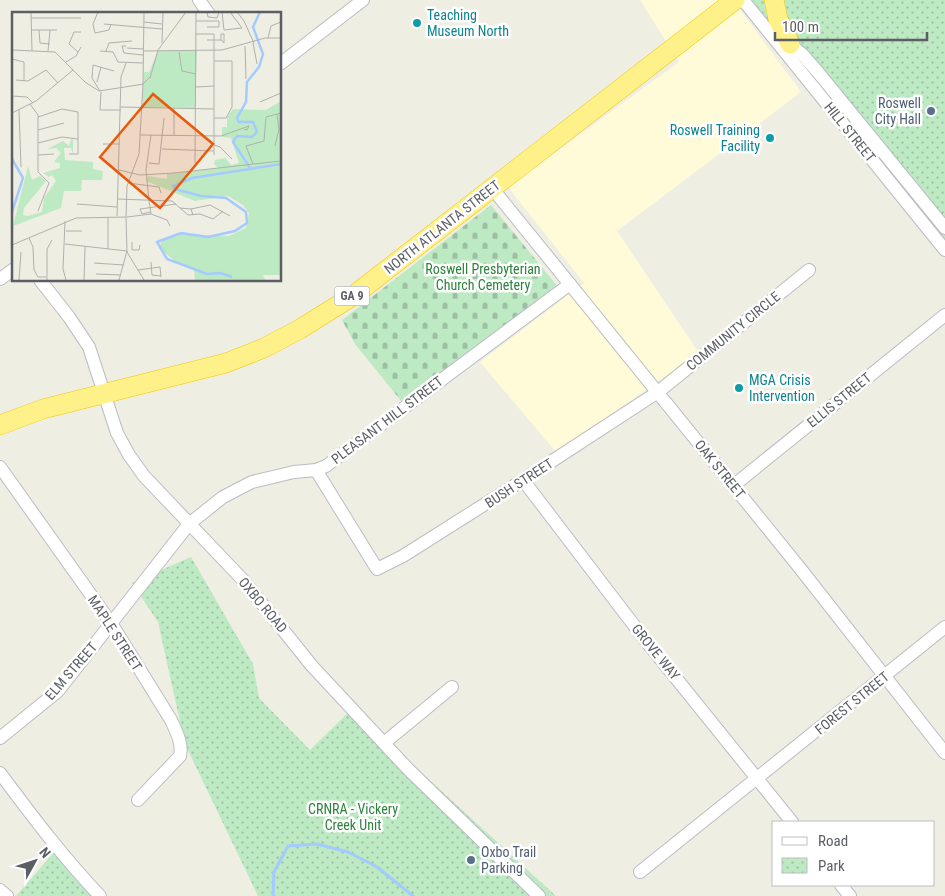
<svg xmlns="http://www.w3.org/2000/svg" width="945" height="896" viewBox="0 0 945 896" font-family="'Roboto Condensed',sans-serif">
  <style>
    .commercial { fill: #fffbd8 }
    .cemetery { fill: url(#cemetery-stones) }
    .park { fill: url(#park-dots) }
    .lines { fill: none; stroke-linecap: round; stroke-linejoin: round }
    .stream { stroke: #a3cbff; stroke-width: 3 }
    .minor-casing { stroke: #bbbcc3; stroke-width: 14 }
    .highway-casing { stroke: #f2c600; stroke-width: 20 }
    .minor { stroke: #fff; stroke-width: 12 }
    .highway { stroke: #fff18a; stroke-width: 19 }
    .culture-dot { fill: #0f9aa8; stroke: #fff; stroke-width: 2 }
    .service-dot { fill: #5c6f8a; stroke: #fff; stroke-width: 2 }
    .labels { text-anchor: middle; dominant-baseline: central; stroke-width: 5; stroke-linejoin: round; paint-order: stroke }
    .shield { fill: #fff; stroke: #8c8e93; stroke-width: 1 }
    .shield-label { font-size: 12px; font-weight: bold; fill: #5b5e65 }
    .culture-label { font-size: 14px; fill: #0d838f; stroke: #fff; text-anchor: start }
    .service-label { font-size: 14px; fill: #4e5e75; stroke: #fff; text-anchor: end }
    .street-label { font-size: 14px; fill: #5b5e65; stroke: #fff }
    .park-label { font-size: 14px; fill: #2c833b; stroke: #fff }
    .inset-river { fill: none; stroke: #a3cbff; stroke-width: 2.5 }
    .inset-road { fill: none; stroke: #b0b0ad; stroke-width: 1 }
    .view { fill: #e8590c; fill-opacity: 0.15; stroke: #e8590c; stroke-width: 2.5 }
    .inset-edge { fill: none; stroke: #5b5e65; stroke-width: 2.5 }
  </style>
  <defs>
    <pattern id="cemetery-stones" width="16" height="16" patternUnits="userSpaceOnUse" patternTransform="scale(1.25)"><rect width="16" height="16" fill="#bde9c3"/><path d="M2 7V4a2 2 0 0 1 4 0v3zM10 15v-3a2 2 0 0 1 4 0v3z" fill="#9dc0a2"/></pattern>
    <pattern id="park-dots" width="8" height="8" patternUnits="userSpaceOnUse" patternTransform="scale(1.25)"><rect width="8" height="8" fill="#bde9c3"/><path d="M2 2h.1M6 6h.1" fill="none" stroke="#9dc0a2" stroke-width="1.8" stroke-linecap="round"/></pattern>
  </defs>
  <rect width="100%" height="100%" fill="#efeee3"/>
  <!-- commercial -->
  <path class="commercial" d="M640,0H733L801,92L617,231L699,353L556,452L480,362L584,283L508,187L679,62Z"/>
  <!-- cemetery -->
  <path class="cemetery" d="M491,205L558,287L402,402L355,344L342,320Z"/>
  <!-- park -->
  <g class="park">
    <path d="M750,0H945V239L746,3Z"/>
    <path d="M191,557L253,664L259,698L310,750L352,709L556,896H258L185,744L158,622L132,583Z"/>
    <path d="M53,853L92,896H16Z"/>
  </g>
  <g class="lines">
    <!-- stream -->
    <path class="stream" d="M274,896L273,894L274,872L288,846L317,844L348,852L377,867L413,896"/>
    <!-- minor casing -->
    <g class="minor-casing">
      <g id="minor">
        <path d="M199,0L209,14"/>
        <path d="M743,0L945,250"/>
        <path d="M784,39L802,54L817,71L945,228"/>
        <path d="M280,64L363,0"/>
        <path d="M492,188L799,567L945,753"/>
        <path d="M0,279L14,269"/>
        <path d="M40,280L69,317L89,347L117,433L129,455L144,476L243,580L312,666L408,769L539,896"/>
        <path d="M0,467L111,623L171,720C176,731 183,744 180,756L138,800"/>
        <path d="M316,470L377,569L403,556L523,480L658,392L809,270"/>
        <path d="M523,480L646,641L792,822"/>
        <path d="M733,486L945,315"/>
        <path d="M0,738L58,691L189,524L223,497L252,482L294,472L316,470L326,466L570,284"/>
        <path d="M384,743L452,687"/>
        <path d="M0,773C32,816 63,857 100,896"/>
        <path d="M640,872L945,627"/>
        <path d="M841,885L850,896"/>
        <path d="M0,890L7,896"/>
      </g>
    </g>
    <!-- highway casing -->
    <g class="highway-casing">
      <g id="highway">
        <path d="M774,0L778,19L790,44"/>
        <path d="M0,425L43,409L226,363L264,348L300,329L353,296L371,282L735,0"/>
      </g>
    </g>
    <!-- minor -->
    <use href="#minor" class="minor"/>
    <!-- highway -->
    <use href="#highway" class="highway"/>
  </g>
  <!-- markers -->
  <g class="culture-dot">
    <circle cx="417" cy="23" r="5"/>
    <circle cx="770" cy="138" r="5"/>
    <circle cx="739" cy="388" r="5"/>
  </g>
  <g class="service-dot">
    <circle cx="931" cy="111" r="5"/>
    <circle cx="471" cy="860" r="5"/>
  </g>
  <g class="labels">
    <!-- shield labels -->
    <rect class="shield" x="334.5" y="286.5" width="35" height="19" rx="4"/>
    <g class="shield-label">
      <text x="352" y="296">GA 9</text>
    </g>
    <!-- culture labels -->
    <g class="culture-label">
      <text x="427" y="15">Teaching<tspan x="427" dy="16">Museum North</tspan></text>
      <text x="760" y="130" text-anchor="end">Roswell Training<tspan x="760" dy="16">Facility</tspan></text>
      <text x="749" y="380">MGA Crisis<tspan x="749" dy="16">Intervention</tspan></text>
    </g>
    <!-- service labels -->
    <g class="service-label">
      <text x="921" y="103">Roswell<tspan x="921" dy="16">City Hall</tspan></text>
      <text x="481" y="852" text-anchor="start">Oxbo Trail<tspan x="481" dy="16">Parking</tspan></text>
    </g>
    <!-- street labels -->
    <g class="street-label">
      <text transform="translate(850 132) rotate(51)">HILL STREET</text>
      <text transform="translate(442 227) rotate(-38)">NORTH ATLANTA STREET</text>
      <text transform="translate(733 331) rotate(-39)">COMMUNITY CIRCLE</text>
      <text transform="translate(839 400) rotate(-39)">ELLIS STREET</text>
      <text transform="translate(387 420) rotate(-37)">PLEASANT HILL STREET</text>
      <text transform="translate(720 469) rotate(51)">OAK STREET</text>
      <text transform="translate(519 483) rotate(-33)">BUSH STREET</text>
      <text transform="translate(263 605) rotate(50)">OXBO ROAD</text>
      <text transform="translate(115 633) rotate(57)">MAPLE STREET</text>
      <text transform="translate(656 652) rotate(51)">GROVE WAY</text>
      <text transform="translate(71 671) rotate(-49)">ELM STREET</text>
      <text transform="translate(852 703) rotate(-39)">FOREST STREET</text>
    </g>
    <!-- park labels -->
    <g class="park-label">
      <text x="483" y="269">Roswell Presbyterian<tspan x="483" dy="16">Church Cemetery</tspan></text>
      <text x="353" y="809">CRNRA - Vickery<tspan x="353" dy="16">Creek Unit</tspan></text>
    </g>
  </g>
  <!-- overview -->
  <g transform="translate(12 12)">
    <rect width="269" height="269" fill="#efeee3"/>
    <path d="M59,127H61V142L59,136H52L53,148L81,150V157L91,159L90,168H70L69,179H52L49,196L1,214L16,154L20,168L28,164L34,169L12,196L11,203L16,204L30,200L32,186L44,169L40,163L37,165L31,161L48,156V151L42,150L49,141L44,136L35,137L51,129L57,134Z" fill="#bde9c3"/>
    <path d="M185,38L183,96L130,95L132,60H137L146,39ZM269,89V263H251L253,268H183L182,258L163,249L147,236L150,229L166,222L217,224L234,216L237,201L231,193L216,184L183,189L134,169L136,164L155,167V162L206,156L202,152L203,148L213,146L219,153L227,151L219,126L210,125V115H215V105L221,97L254,98Z" fill="#bde9c3"/>
    <path class="inset-river" d="M0,147L11,166L0,200M238,156L221,130L225,124L240,125L245,120L241,110H227L225,106L234,90L235,70L247,55L251,42L241,15L248,0M220,265L209,261L195,262L155,247L145,230L169,221L196,225L223,219L235,211L234,200L214,186L189,184L163,177L161,174L180,166L269,152"/>
    <path class="inset-road" d="M19,0L20,39M86,0L81,12L83,21L97,18L99,12M195,0L196,5L205,6L207,0M210,0L212,18L230,16M218,0L230,16M225,0L232,9L242,31M19,6H69M184,9H207V15H195M132,10L150,12M92,12L150,17M19,18H45M27,18L28,31L38,32M184,22H202V143M256,26L259,14L269,10M195,28H209V22H212V31L209,28M150,31L151,0M241,31L245,52M114,34H110L112,41L131,43M233,34L234,67M115,36L131,37M0,38L43,40L73,70L87,79L132,72M36,39L38,18M88,39L101,40L106,50L131,51M94,39L97,31L120,29M131,39L210,38L253,26H269M66,40L57,32L62,20H69M167,40L170,59L184,62M0,47L12,50V69M54,50L64,44L69,35M138,66L146,38L174,0M4,68L16,69L34,58L46,71M85,70L89,55M131,72L132,0M184,75L202,74M88,79L80,66L81,53L102,59M89,80L88,98H109M0,84L15,85L21,91M248,90L269,81M18,92L26,103V160L37,171L26,199M109,95L202,97M7,98L9,155M0,101L24,89L61,58M26,105L50,97L66,100V142H57M202,106H214L220,95V49H202M26,118L52,111M128,123L209,124L237,114L235,118L232,117M162,123V96M26,131L50,125L66,127M91,132H108M202,133L208,135L220,147M263,134L267,117L265,102M150,137L202,139M26,143L42,142M137,151L147,152L152,106M183,151L184,0M241,152L234,134L252,129L254,105L269,101M107,158L128,163L162,161L269,149M0,165V182M116,171L147,175L149,181M106,187L160,189L176,203L188,202L201,207L211,199M137,189L134,158L139,123M137,189L139,202L155,208L158,214M65,192L105,195M168,196L179,197L181,203M179,197L198,193L218,204M138,200L130,202L128,197L164,192M105,204L109,65L114,51M114,205L115,240L132,268M115,205L139,202M53,209L51,257L54,268M54,219H70M17,226L21,235L22,258L26,265H34M120,230V238H127L128,233M53,232L115,239L107,268M0,233L64,206L114,205L115,174L127,142L131,72L139,64M96,237V205M139,250L140,263L149,264M82,251L112,253M126,258L148,255L149,265M84,262L109,263M7,268L9,240M35,268V237L40,228M72,268L73,234"/>
    <path class="view" d="M141,82L201,132L148,196L88,145Z"/>
    <rect width="269" height="269" class="inset-edge"/>
  </g>
  <!-- legend -->
  <rect x="772" y="821" width="162" height="65" fill="#ffffff" stroke="#bdbfc1"/>
  <rect x="782" y="837" width="25" height="8" fill="#ffffff" stroke="#bdbfc1"/>
  <text x="818" y="846" font-size="15" fill="#5b5e65">Road</text>
  <rect x="782" y="858" width="25" height="15" fill="url(#park-dots)" stroke="#bdbfc1"/>
  <text x="818" y="871" font-size="15" fill="#5b5e65">Park</text>
  <!-- north arrow -->
  <g transform="translate(35 861) rotate(50)" stroke="#ffffff" stroke-width="4" paint-order="stroke">
  <path d="M0-4L9 19L0 12L-9 19Z" fill="#5b5e65"/>
  <text y="-8" font-size="14" font-weight="bold" text-anchor="middle" fill="#5b5e65">N</text>
  </g>
  <!-- scale -->
  <path d="M775 32v8h152v-8" fill="none" stroke="#5b5e65" stroke-width="2.5"/>
  <text x="782" y="32" font-size="15" fill="#5b5e65" stroke="#ffffff" stroke-width="4" paint-order="stroke">100 m</text>
</svg>
